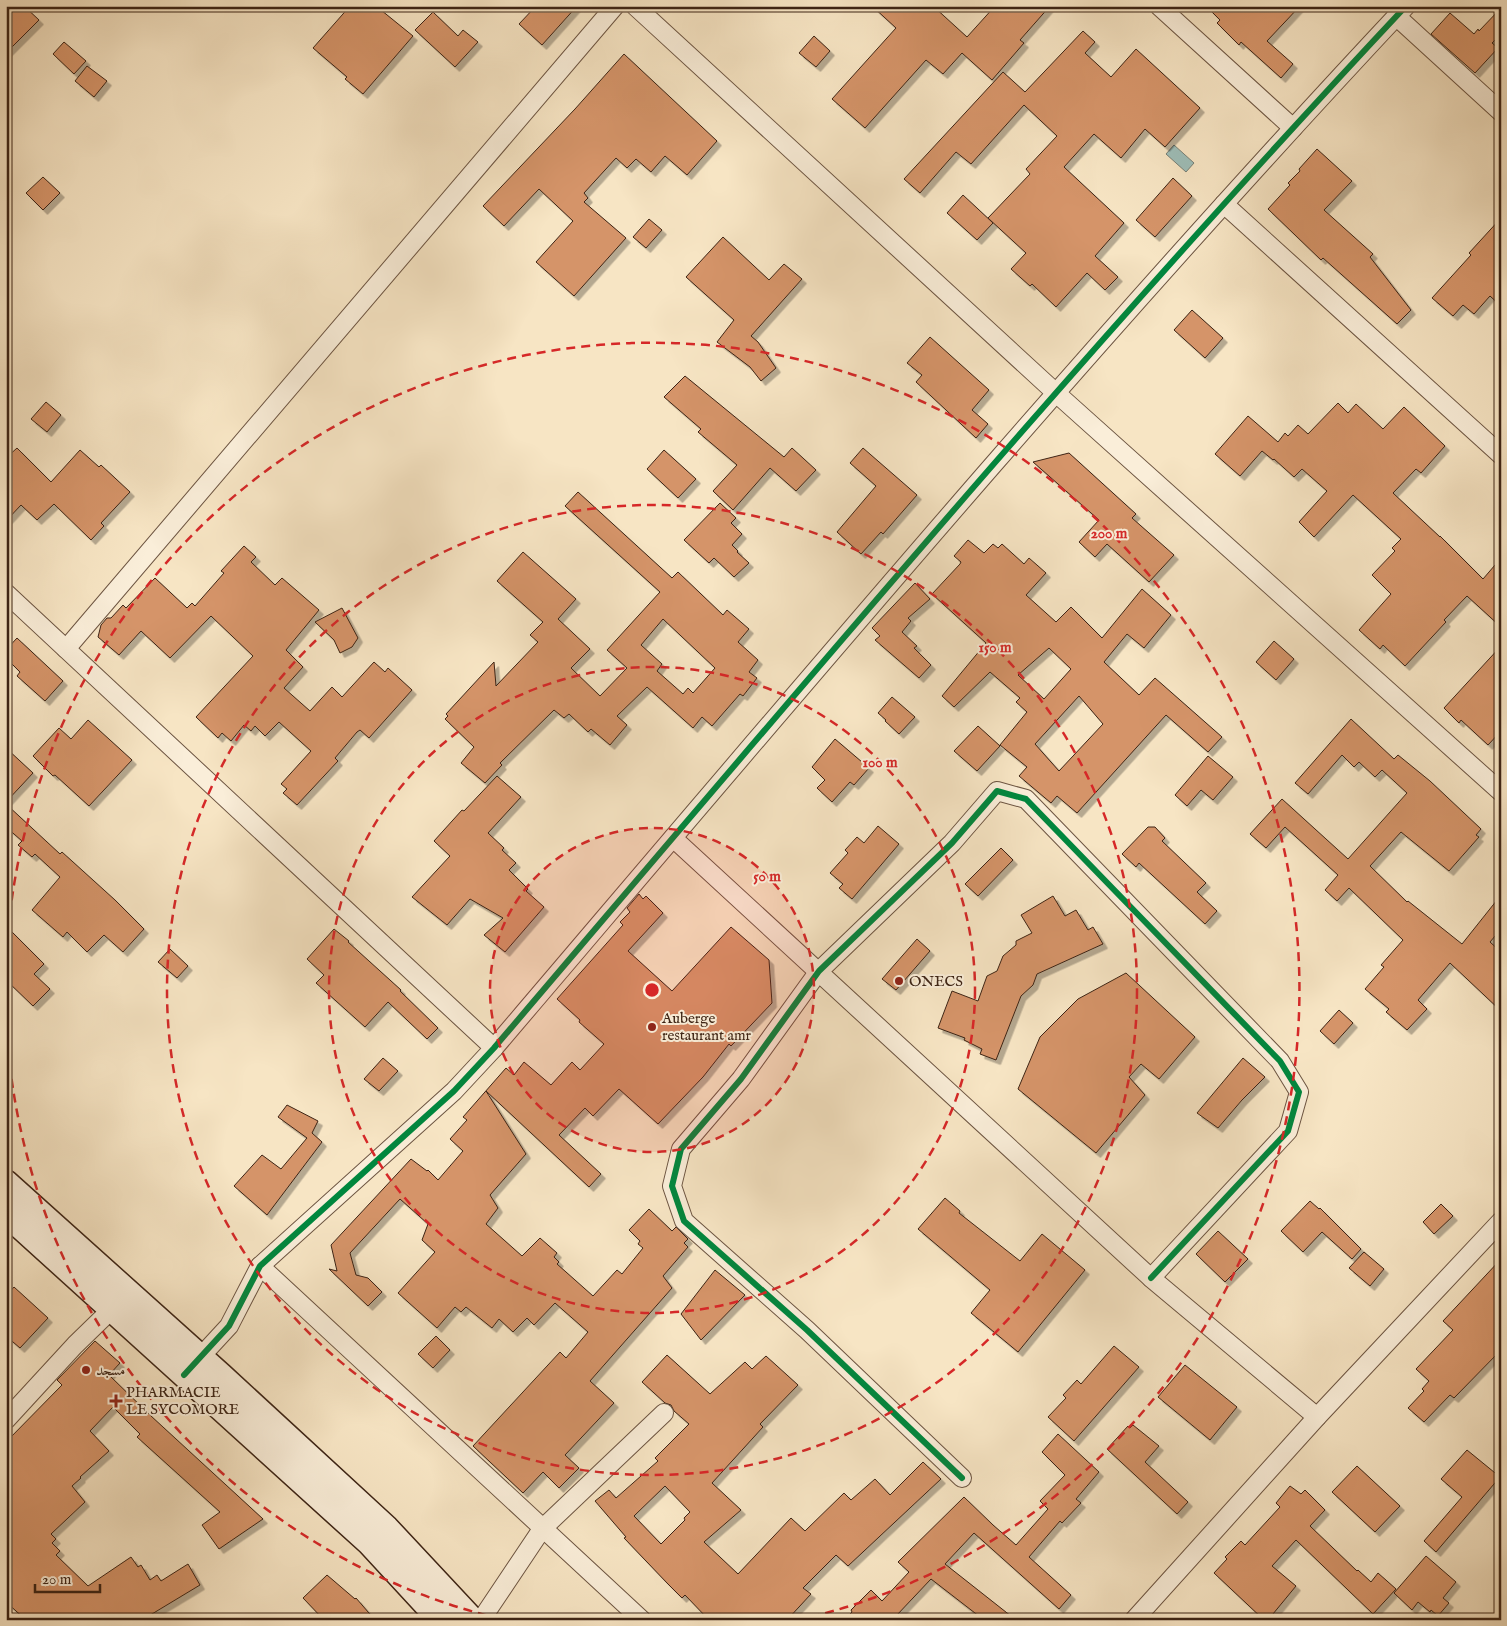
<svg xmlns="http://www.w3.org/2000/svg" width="1507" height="1626" viewBox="0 0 1507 1626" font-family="'IM FELL English',Amiri,serif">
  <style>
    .water { fill: #9ebeb8; stroke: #778077 }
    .building { fill: #d59469; stroke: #3d2415; fill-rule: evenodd; filter: url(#shadow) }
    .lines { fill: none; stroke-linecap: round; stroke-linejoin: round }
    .street-casing { stroke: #6c5441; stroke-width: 20 }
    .secondary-casing { stroke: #3d2415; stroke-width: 28 }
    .street { stroke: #faeed9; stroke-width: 18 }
    .secondary { stroke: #faeed9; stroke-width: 25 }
    .cycleway-casing { stroke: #faeed9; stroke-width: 9 }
    .cycleway { stroke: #00873e; stroke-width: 6 }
    .ring { fill: none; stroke: #d62828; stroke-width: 2.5; stroke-dasharray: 9 6 }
    .poi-dot { fill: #8f2418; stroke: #faeed9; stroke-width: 2 }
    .labels { text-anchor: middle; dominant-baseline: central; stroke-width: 4; stroke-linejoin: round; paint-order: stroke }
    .poi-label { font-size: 15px; fill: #3d2415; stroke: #faeed9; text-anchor: start }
    .centre { fill: #d62828; stroke: #faeed9; stroke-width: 2.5 }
    .ring-label { font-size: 15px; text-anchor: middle; font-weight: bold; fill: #d62828; stroke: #faeed9; stroke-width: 4; stroke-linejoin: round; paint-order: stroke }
  </style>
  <defs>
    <filter id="shadow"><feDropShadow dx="4.5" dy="4.5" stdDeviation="0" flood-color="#0004"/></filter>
  </defs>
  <rect width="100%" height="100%" fill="#f7e5c4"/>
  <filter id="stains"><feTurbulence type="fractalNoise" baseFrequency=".004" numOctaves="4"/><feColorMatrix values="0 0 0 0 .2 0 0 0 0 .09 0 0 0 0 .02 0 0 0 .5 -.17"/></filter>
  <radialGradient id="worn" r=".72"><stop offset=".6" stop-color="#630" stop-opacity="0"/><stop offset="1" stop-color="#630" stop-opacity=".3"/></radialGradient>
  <!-- water -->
  <path class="water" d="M1174,145L1194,163L1186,172L1166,154Z"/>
  <!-- building -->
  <g class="building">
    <path d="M6,6H24L39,20L6,53Z"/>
    <path d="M350,6H376L413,36L363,94L345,79L347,77L313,48Z"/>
    <path d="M536,6H577L542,45L519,24Z"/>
    <path d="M872,6H933L967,37L995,6H1050L1020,40L1024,43L992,80L962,53L943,74L926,60L865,128L832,99L896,28Z"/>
    <path d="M1206,6H1300L1267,41L1293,64L1281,78L1241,42L1239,45L1217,23L1220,20Z"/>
    <path d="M1501,8V34L1492,43L1498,48L1475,73L1431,34L1450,13L1474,34L1478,29L1479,31Z"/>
    <path d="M433,12L458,36L463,30L478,42L455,67L415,30Z"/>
    <path d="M1083,31L1095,42L1085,53L1111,77L1136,49L1200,108L1165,147L1145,129L1121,158L1094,134L1064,167L1124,223L1095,256L1118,277L1105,290L1087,273L1056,307L1032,284L1030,286L1011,269L1026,253L988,218L1030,174L1026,169L1057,136L1024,105L971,164L956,152L920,193L904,179L1003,72L1025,92Z"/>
    <path d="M814,36L830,51L816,67L799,53Z"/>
    <path d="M64,42L86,61L74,74L53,54Z"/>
    <path d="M624,54L717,141L687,175L665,156L651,172L636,159L627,168L616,158L584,193L588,198L584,202L626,238L574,296L536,262L573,221L539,189L504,226L483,206L575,109Z"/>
    <path d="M87,66L107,81L94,97L75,81Z"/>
    <path d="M1317,149L1352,181L1324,210L1373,254L1370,257L1411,310L1397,324L1323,258L1321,260L1268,209L1290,185L1288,183L1300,171L1299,169Z"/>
    <path d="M43,177L60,193L43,210L26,193Z"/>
    <path d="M1173,178L1192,196L1155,237L1136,220Z"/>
    <path d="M963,195L993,223L977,240L947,213Z"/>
    <path d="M1501,218V306L1490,296L1474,314L1463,305L1453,316L1432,298L1471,255L1469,253Z"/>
    <path d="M649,219L662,230L646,248L633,237Z"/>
    <path d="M723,237L769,280L784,264L802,279L751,336L758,342L776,368L761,381L750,367L717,342L734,320L686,277Z"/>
    <path d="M1192,310L1223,338L1205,358L1174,330Z"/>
    <path d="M930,337L989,390L972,410L988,424L976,438L916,382L922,375L907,363Z"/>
    <path d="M685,376L784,457L792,448L816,470L796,491L770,468L733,510L713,491L737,465L698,432L701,429L664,397Z"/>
    <path d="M46,402L61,415L47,432L31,419Z"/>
    <path d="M1338,403L1348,413L1356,404L1383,429L1404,407L1445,446L1421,473L1416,469L1393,493L1440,537V536L1483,579L1501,558V627L1467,596L1444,620L1446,622L1405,666L1383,645L1380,649L1359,630L1391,594L1372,575L1395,551L1392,548L1401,539L1353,495L1314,537L1299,522L1327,491L1302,469L1294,477L1274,459L1273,460L1262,451L1240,476L1215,454L1248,416L1278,442L1285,433L1288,436L1298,425L1308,434Z"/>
    <path d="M17,448L51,482L80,450L99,467L101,465L130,492L101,523L104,526L91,540L54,504L37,520L21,505L6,521V458Z"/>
    <path d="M863,448L917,495L883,534L881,532L861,554L837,532L876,486L850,463Z"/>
    <path d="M664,450L696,479L678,498L647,469Z"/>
    <path d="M1069,453L1136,514L1132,518L1174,555L1149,582L1107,544L1095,557L1079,542L1099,520L1033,462Z"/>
    <path d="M578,492L672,578L678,572L723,615L727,610L749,629L738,642L758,660L749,672L757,678L743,696L740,694L712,726L702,717L693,728L647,687L617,716L627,725L610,745L591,729L588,732L569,714L564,718L554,710L500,763L502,765L485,783L461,763L474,747L445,719L448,716L446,714L494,662L496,686L538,642L530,635L543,622L497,581L523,552L576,599L558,619L590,649L571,668L600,696L627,668L607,650L660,592L565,506ZM663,619L715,668L693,693L688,688L683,694L657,671L662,664L641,645Z"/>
    <path d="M720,503L736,518L731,523L742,534L732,545L738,551L737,552L749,563L734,577L714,558L709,563L684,540Z"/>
    <path d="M968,540L984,553L993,544L998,548L1002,544L1024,564L1029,558L1046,573L1026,595L1056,622L1071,607L1102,638L1142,589L1171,615L1144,648L1127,634L1104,662L1139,695L1155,678L1222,737L1208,752L1166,715L1077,813L1057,796L1051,803L1019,776L1027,767L1000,745L1027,712L1016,702L1020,698L990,672L954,707L942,696L986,643L932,594L960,564L961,562L954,556ZM1049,648L1071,669L1044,699L1018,675ZM1079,696L1103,724L1059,771L1035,744Z"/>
    <path d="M244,546L256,557L251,562L275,585L282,578L319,610L286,650L303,667L284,688L310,711L332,687L342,697L374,662L385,672L388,668L412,690L369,738L360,730L357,732L335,758L338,761L297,805L283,793L287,789L281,784L311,751L279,722L265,736L255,726L251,731L244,725L231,741L222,733L218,738L196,717L253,656L211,616L170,658L141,631L119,655L98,637L101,625L107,618H111L123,605L126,608L155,578L187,608L192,603L195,606L224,573L221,571Z"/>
    <path d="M915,583L930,599L908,618L911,621L902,632L917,646L914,648L931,665L919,678L875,640L880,636L872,628Z"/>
    <path d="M342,608L358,638L352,647L340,653L334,640L315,622Z"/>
    <path d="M17,638L63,681L45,701L17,676L20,672L6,658V650Z"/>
    <path d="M1274,641L1294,659L1276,680L1256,662Z"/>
    <path d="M1501,646V731L1488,745L1461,720L1459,723L1444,708Z"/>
    <path d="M892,697L915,717L899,734L885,721L886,720L878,713Z"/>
    <path d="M1351,719L1394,759L1398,755L1430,781L1481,829L1476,835L1479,837L1449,871L1401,832L1370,866L1407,902L1408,901L1462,944L1501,895V929L1490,942L1501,952V1011L1450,963L1418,1000L1427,1009L1407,1030L1386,1012L1389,1009L1365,989L1384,967L1381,965L1403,940L1349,888L1337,901L1325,890L1338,875L1285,827L1266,848L1250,834L1282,799L1348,859L1407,793L1382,770L1375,777L1359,762L1354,767L1342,755L1308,794L1295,783Z"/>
    <path d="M88,720L132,760L89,806L55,775L53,776L33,756L59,728L71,739Z"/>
    <path d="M978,726L1000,746L977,771L954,751Z"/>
    <path d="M835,739L869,768L854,785L850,782L832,802L817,788L825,780L812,767Z"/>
    <path d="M6,748L33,773L6,802Z"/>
    <path d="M1208,756L1233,777L1213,800L1201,790L1187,806L1175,795Z"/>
    <path d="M497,776L521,797L488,833L504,848L502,850L516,863L509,870L528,889L526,891L544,907L505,952L484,935L503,918L470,899L447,925L412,897L450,856L434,841L462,810L464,811Z"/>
    <path d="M6,804L60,854L62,852L115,900L144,929L123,952L104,935L87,952L67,932L63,937L32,910L60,877L35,854L32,857L18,845L22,841L6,827Z"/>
    <path d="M878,826L899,844L852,899L839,888L843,884L830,873L848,853L845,850L857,837L864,843Z"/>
    <path d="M1148,827H1155L1165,838L1162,841L1206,883L1197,892L1217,911L1205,924L1139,863L1136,867L1122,854Z"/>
    <path d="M1001,848L1013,860L978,896L965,884Z"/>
    <path d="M639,894L643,899L646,896L663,913L628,951L672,991L731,927L769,960L772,1003L731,1046L729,1044L703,1077L658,1124L619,1089L593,1116L585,1108L559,1135L601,1174L589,1187L486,1091L526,1154L490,1195L498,1208L486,1224L522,1256L540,1238L557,1253L554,1257L559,1262L557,1264L593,1296L617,1270L622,1274L643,1248L638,1244L640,1241L629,1230L649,1209L672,1231L676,1227L688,1239L684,1243L688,1247L663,1276L672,1288L590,1381L614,1403L565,1455L579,1468L559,1488L543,1472L523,1493L473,1446L560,1352L566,1358L588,1332L555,1303L534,1325L527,1318L513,1332L499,1319L492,1328L466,1307L461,1312L455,1307L437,1328L398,1293L435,1252L422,1240L428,1224L400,1199L350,1253L356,1275L368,1278L382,1292L368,1306L329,1269L337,1271L331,1245L411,1159L427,1171L428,1170L438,1180L463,1151L450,1139L467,1120L463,1117L506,1068L514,1075L524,1062L551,1085L572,1062L580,1070L604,1044L579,1022L580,1020L557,999L623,925L620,922L630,912L627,908Z"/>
    <path d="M1053,896L1065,916L1076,910L1088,930L1093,927L1103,944L1037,974L1033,985L1021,996L996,1060L980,1054L982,1049L964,1040L965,1038L938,1028L952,991L978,1001L987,976L997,971L1003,956L1016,945V941L1032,933L1021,915Z"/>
    <path d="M6,926L44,964L34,974L50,989L33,1006L6,980Z"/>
    <path d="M334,929L349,941L348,942L401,990L400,991L438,1028L427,1039L388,1002L365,1027L316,983L324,975L307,959Z"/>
    <path d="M917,939L930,951L896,990L882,979Z"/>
    <path d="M170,949L188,966L177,978L158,962Z"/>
    <path d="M1126,973L1195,1037L1159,1079L1141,1064L1129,1077L1145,1095L1096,1153L1018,1089L1040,1037L1078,999Z"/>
    <path d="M1339,1010L1353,1023L1334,1044L1320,1031Z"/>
    <path d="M383,1058L398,1071L379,1091L364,1079Z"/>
    <path d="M1243,1058L1265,1077L1242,1100L1218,1128L1197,1113Z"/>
    <path d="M287,1105L318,1121L312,1133L322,1142L267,1215L234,1186L262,1155L281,1169L307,1138L278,1117Z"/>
    <path d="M945,1198L960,1211L959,1213L1020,1261L1042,1234L1085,1270L1018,1352L971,1313L990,1290L918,1229Z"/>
    <path d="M1310,1201L1319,1209L1320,1208L1361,1249L1352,1259L1322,1232L1303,1252L1281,1231Z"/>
    <path d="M1441,1204L1453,1216L1434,1234L1423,1222Z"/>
    <path d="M1218,1231L1248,1259L1225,1282L1196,1254Z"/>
    <path d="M1364,1252L1384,1269L1370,1286L1349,1268Z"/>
    <path d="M1501,1259V1350L1454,1398L1450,1395L1424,1422L1408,1408L1424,1391L1422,1389L1429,1381L1416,1369L1453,1330L1443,1321Z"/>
    <path d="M715,1270L745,1295L701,1340L681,1314Z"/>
    <path d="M14,1287L48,1318L20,1348L6,1336V1296Z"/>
    <path d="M436,1336L450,1350L433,1368L418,1354Z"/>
    <path d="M95,1341L120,1363L109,1375L151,1416L263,1519L219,1549L202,1525L220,1512L137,1437L140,1434L113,1407L90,1431L109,1451L80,1477L81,1478L72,1486L85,1502L51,1534L56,1539L52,1543L60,1551L56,1555L88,1586L131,1557L138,1567L141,1565L150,1580L157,1575L161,1581L188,1564L200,1585L142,1620H26L6,1602V1442L62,1385L57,1380Z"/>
    <path d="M1114,1346L1139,1367L1074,1441L1048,1417L1066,1398L1063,1395L1077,1380L1081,1384Z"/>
    <path d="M667,1355L710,1394L745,1362L752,1369L766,1356L798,1385L760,1424L763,1427L712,1483L741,1510L704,1542L738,1574L791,1518L805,1531L844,1493L851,1500L875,1479L890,1495L923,1462L941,1479L848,1566L836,1555L803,1588L811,1594L787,1620H709L685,1595L682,1598L668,1584L624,1538L626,1537L595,1501L609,1490L616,1498L658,1461L655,1458L689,1424L674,1411L671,1405L665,1403L642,1382ZM665,1486L690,1512L684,1518L685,1520L661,1544L634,1516Z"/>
    <path d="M1185,1365L1237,1407L1210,1440L1158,1397Z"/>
    <path d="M1133,1425L1159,1446L1145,1462L1188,1502L1177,1514L1107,1449L1128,1426L1130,1428Z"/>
    <path d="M1058,1434L1099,1472L1076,1499L1081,1503L1062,1523L1060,1521L1029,1557L1071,1595L1059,1609L974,1533L945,1564L1016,1620H984L931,1579L896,1616L900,1620H844L852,1612L851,1610L871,1590L882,1601L909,1572L898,1562L964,1497L993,1525L1016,1545L1048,1509L1040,1501L1065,1475L1042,1452Z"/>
    <path d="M1467,1450L1500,1477L1436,1552L1424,1541L1462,1497L1441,1479Z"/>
    <path d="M1357,1466L1400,1506L1375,1532L1332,1492Z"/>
    <path d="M1290,1486L1301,1494L1305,1490L1325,1510L1310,1526L1357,1571L1358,1570L1371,1582L1378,1573L1396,1589L1373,1614L1296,1540L1272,1566L1296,1586L1268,1620H1264L1214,1573L1227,1559L1225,1557L1241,1541L1245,1545L1280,1507L1276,1503Z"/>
    <path d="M1426,1556L1456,1582L1443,1598L1449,1603L1438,1616L1431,1610L1430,1612L1418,1602L1412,1610L1394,1593Z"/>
    <path d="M327,1575L355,1599L356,1598L375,1620H324L303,1598Z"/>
  </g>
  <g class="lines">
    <!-- street casing -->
    <g class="street-casing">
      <g id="street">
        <path d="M635,6L1056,393L1501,792"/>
        <path d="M1159,6L1293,128"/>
        <path d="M1396,16L1501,112"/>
        <path d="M1224,204L1501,455"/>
        <path d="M6,593L494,1048"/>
        <path d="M66,649L615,6"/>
        <path d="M673,838L1151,1278L1317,1417"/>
        <path d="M260,1266L642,1620"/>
        <path d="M193,1365L229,1326L260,1266L454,1091L494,1048C793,697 1090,343 1406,6"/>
        <path d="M6,1420L75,1345L112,1309"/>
        <path d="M962,1478L807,1330L684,1221L672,1186L681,1149L741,1079L819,971L952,843L997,791L1026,799L1280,1061L1299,1092L1288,1131L1151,1278"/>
        <path d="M481,1620L542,1529L664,1413"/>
        <path d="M1134,1620L1317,1417L1501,1221"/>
      </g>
    </g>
    <!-- secondary casing -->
    <g class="secondary-casing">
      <g id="secondary">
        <path d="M6,1183L221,1376L386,1528L472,1620"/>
        <path d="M6,1213L370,1543L441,1620"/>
      </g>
    </g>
    <!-- street -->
    <use href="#street" class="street"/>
    <!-- secondary -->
    <use href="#secondary" class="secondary"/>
    <!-- cycleway casing -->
    <g class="cycleway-casing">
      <g id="cycleway">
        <path d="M184,1375L229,1326L260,1266L454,1091L494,1048C793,697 1090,343 1406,6"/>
        <path d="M962,1478L807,1330L684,1221L672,1186L681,1149L741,1079L819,971L952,843L997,791L1026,799L1280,1061L1299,1092L1288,1131L1151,1278"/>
      </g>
    </g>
    <!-- cycleway -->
    <use href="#cycleway" class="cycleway"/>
  </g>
  <!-- distance rings -->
  <circle cx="652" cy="990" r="162" fill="#d62828" fill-opacity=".12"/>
  <g class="ring">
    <circle cx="652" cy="990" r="162"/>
    <circle cx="652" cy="990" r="323"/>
    <circle cx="652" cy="990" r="485"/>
    <path d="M501 1619A647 647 0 0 1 7 1035M7 945A647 647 0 1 1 803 1619"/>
  </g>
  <!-- markers -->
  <g class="poi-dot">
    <circle cx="899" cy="981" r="5"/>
    <circle cx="652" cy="1027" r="5"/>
    <circle cx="86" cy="1370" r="5"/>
    <path d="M113.5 1393.5h5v5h5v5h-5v5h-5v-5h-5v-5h5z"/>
  </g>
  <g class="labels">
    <!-- poi labels -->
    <g class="poi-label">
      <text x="909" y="981">ONECS</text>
      <text x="662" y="1018">Auberge<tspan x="662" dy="17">restaurant amr</tspan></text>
      <text x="96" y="1370">مسجد</text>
      <text x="126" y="1392">PHARMACIE<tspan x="126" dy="17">LE SYCOMORE</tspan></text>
    </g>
  </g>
  <circle cx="652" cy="990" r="8" class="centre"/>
  <g class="ring-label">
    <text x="1109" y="538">200 m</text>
    <text x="995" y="652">150 m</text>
    <text x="880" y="767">100 m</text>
    <text x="767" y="881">50 m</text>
  </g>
  <!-- margin -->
  <rect width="1507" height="1626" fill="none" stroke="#f7e5c4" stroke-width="25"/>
  <rect x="8" y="8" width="1492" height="1611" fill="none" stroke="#3d2415" stroke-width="2.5"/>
  <rect x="12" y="12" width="1482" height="1601" fill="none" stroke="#3d2415"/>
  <!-- scale -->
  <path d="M35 1584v8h65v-8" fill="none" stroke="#3d2415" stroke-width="2.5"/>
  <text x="42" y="1584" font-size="15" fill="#3d2415" stroke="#faeed9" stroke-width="4" paint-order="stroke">20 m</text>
  <rect width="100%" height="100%" filter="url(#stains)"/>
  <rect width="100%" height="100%" fill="url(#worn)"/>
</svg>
